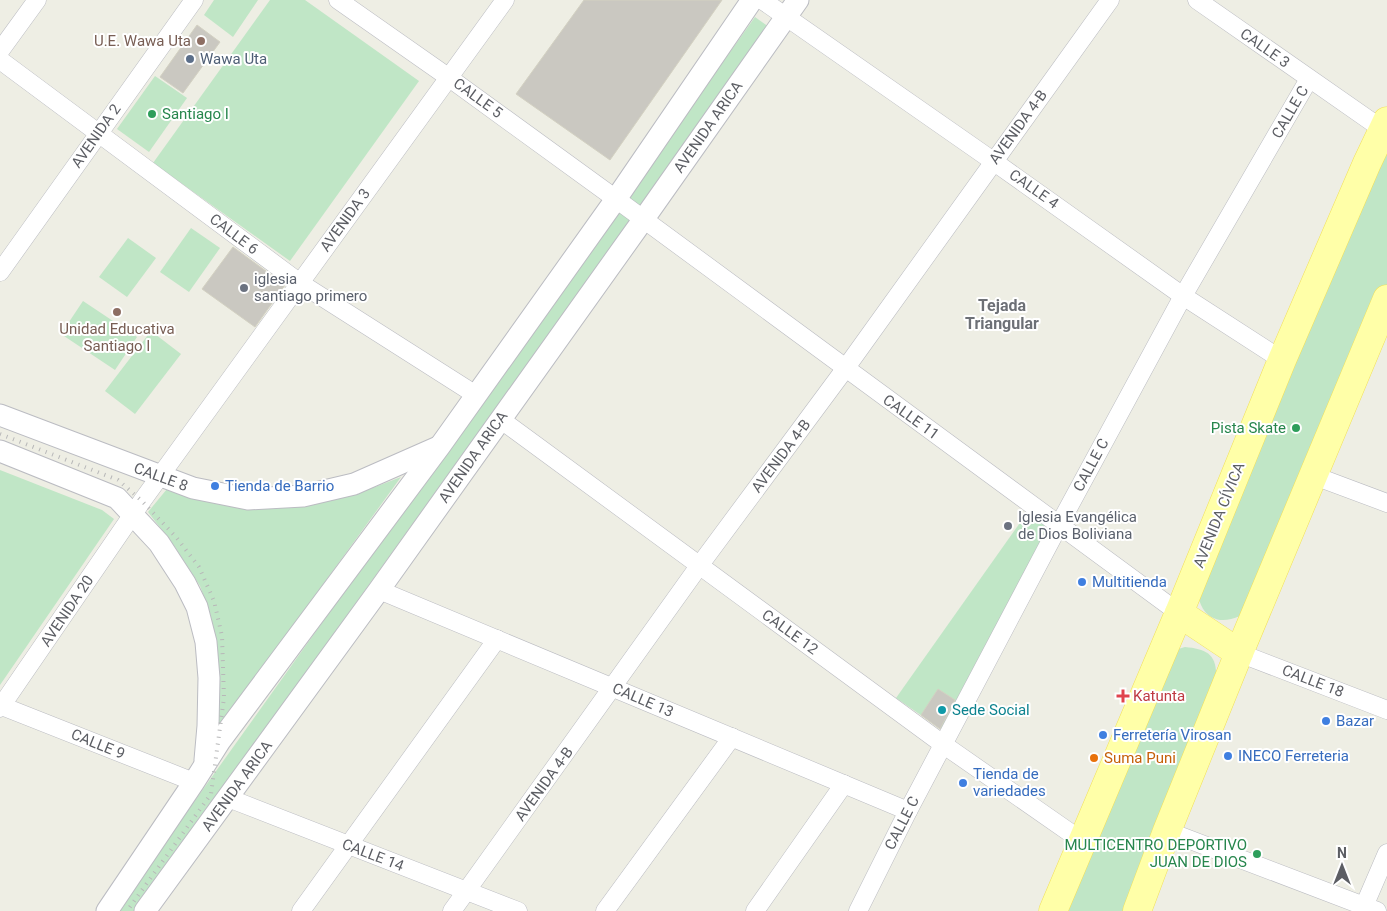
<svg xmlns="http://www.w3.org/2000/svg" width="1387" height="911" viewBox="0 0 1387 911" font-family="Roboto,sans-serif">
  <style>
    .green { fill: #c0e6c6 }
    .building { fill: #cac8c1; stroke: #d3d1c2 }
    .lines { fill: none; stroke-linecap: round; stroke-linejoin: round }
    .minor-casing { stroke: #bbbcc2; stroke-width: 19 }
    .tertiary-casing { stroke: #bbbcc2; stroke-width: 23 }
    .primary-casing { stroke: #f2e059; stroke-width: 29 }
    .minor { stroke: #fff; stroke-width: 18 }
    .tertiary { stroke: #fff; stroke-width: 21 }
    .primary { stroke: #ffffa8; stroke-width: 28 }
    .rail { stroke: #b7b7b8; stroke-width: 4; stroke-dasharray: 1 6; stroke-linecap: butt }
    .education-dot { fill: #8d6e63; stroke: #fff; stroke-width: 2 }
    .service-dot { fill: #5c6f8a; stroke: #fff; stroke-width: 2 }
    .leisure-dot { fill: #2e9e5b; stroke: #fff; stroke-width: 2 }
    .worship-dot { fill: #6b7280; stroke: #fff; stroke-width: 2 }
    .shop-dot { fill: #3f7fe0; stroke: #fff; stroke-width: 2 }
    .health-dot { fill: #e0444e; stroke: #fff; stroke-width: 2 }
    .culture-dot { fill: #0f9aa8; stroke: #fff; stroke-width: 2 }
    .food-dot { fill: #e8710a; stroke: #fff; stroke-width: 2 }
    .labels { text-anchor: middle; dominant-baseline: central; stroke-width: 4; stroke-linejoin: round; paint-order: stroke }
    .education-label { font-size: 15px; fill: #785e54; stroke: #fff; text-anchor: end }
    .street-label { font-size: 15px; fill: #5c5e64; stroke: #fff }
    .service-label { font-size: 15px; fill: #4e5e75; stroke: #fff; text-anchor: start }
    .leisure-label { font-size: 15px; fill: #27864d; stroke: #fff; text-anchor: end }
    .worship-label { font-size: 15px; fill: #5b616d; stroke: #fff; text-anchor: start }
    .shop-label { font-size: 15px; fill: #366cbe; stroke: #fff; text-anchor: start }
    .health-label { font-size: 15px; fill: #be3a42; stroke: #fff; text-anchor: start }
    .culture-label { font-size: 15px; fill: #0d838f; stroke: #fff; text-anchor: start }
    .food-label { font-size: 15px; fill: #c56008; stroke: #fff; text-anchor: start }
    .neighbourhood-label { font-size: 16px; font-weight: bold; fill: #6d7076; stroke: #fff }
  </style>
  <rect width="100%" height="100%" fill="#eeeee4"/>
  <!-- green -->
  <g class="green">
    <path d="M214,0H258L233,37L204,15Z"/>
    <path d="M270,0H305L419,81L290,261L153,163Z"/>
    <path d="M755,17L769,27L135,911H116Z"/>
    <path d="M155,76L187,98L149,152L117,129Z"/>
    <path d="M1387,151V290L1240,616C1213,628 1198,612 1197,586Z"/>
    <path d="M191,228L220,248L189,292L160,272Z"/>
    <path d="M128,238L156,258L127,297L99,277Z"/>
    <path d="M83,301L137,337L115,370L61,334Z"/>
    <path d="M151,331L181,354L135,414L105,391Z"/>
    <path d="M0,470L102,510L114,519L0,685Z"/>
    <path d="M401,477L216,732L219,667L210,613L200,586L175,547L148,512L167,489L321,501L375,487Z"/>
    <path d="M1029,510L1044,524V531L1042,538L941,729L896,698Z"/>
    <path d="M1185,647C1206,649 1217,654 1216,677L1127,911H1063L1175,650Z"/>
  </g>
  <!-- building -->
  <g class="building">
    <path d="M584,0H722L610,160L516,94Z"/>
    <path d="M197,25L220,42L183,93L160,77Z"/>
    <path d="M233,247L285,285L255,327L202,289Z"/>
    <path d="M938,689L955,700L940,729L921,715Z"/>
  </g>
  <g class="lines">
    <!-- minor casing -->
    <g class="minor-casing">
      <g id="minor">
        <path d="M338,0L448,77L616,199L1179,613"/>
        <path d="M762,0L993,161L1183,296L1282,360"/>
        <path d="M1197,0L1382,129"/>
        <path d="M0,51L37,0"/>
        <path d="M0,60L300,283L476,395"/>
        <path d="M0,272L194,0"/>
        <path d="M500,419L944,745L1082,841"/>
        <path d="M1312,475L1387,503"/>
        <path d="M379,590L908,811"/>
        <path d="M1239,653L1387,710"/>
        <path d="M2,706L194,782"/>
        <path d="M0,708L142,501L505,0"/>
        <path d="M228,798L518,911"/>
        <path d="M1167,831L1377,911"/>
        <path d="M301,911L497,639"/>
        <path d="M452,911L699,566L845,369L1110,0"/>
        <path d="M605,911L732,737"/>
        <path d="M755,911L844,784"/>
        <path d="M858,911L908,811L1059,525L1183,296L1309,79"/>
        <path d="M1362,911L1387,853"/>
      </g>
    </g>
    <!-- tertiary casing -->
    <g class="tertiary-casing">
      <g id="tertiary">
        <path d="M0,415L193,488L248,499L303,496L354,484L438,447"/>
        <path d="M0,451L117,498L159,543L185,583L197,607L206,642L209,678L208,726L205,760"/>
        <path d="M107,911L194,782L220,741L440,446L616,199L752,0"/>
        <path d="M145,911L379,590L643,220L798,0"/>
      </g>
    </g>
    <!-- primary casing -->
    <g class="primary-casing">
      <g id="primary">
        <path d="M1179,613L1239,653"/>
        <path d="M1053,911L1179,613L1282,360L1367,163L1387,121"/>
        <path d="M1137,911L1167,831L1239,653L1387,299"/>
      </g>
    </g>
    <!-- minor -->
    <use href="#minor" class="minor"/>
    <!-- tertiary -->
    <use href="#tertiary" class="tertiary"/>
    <!-- primary -->
    <use href="#primary" class="primary"/>
    <!-- rail -->
    <path class="rail" d="M0,434L118,480L142,501L176,537L199,567L214,601L222,636L224,698L211,794L127,911"/>
  </g>
  <!-- markers -->
  <g class="education-dot">
    <circle cx="201" cy="41" r="5"/>
    <circle cx="117" cy="312" r="5"/>
  </g>
  <circle class="service-dot" cx="190" cy="59" r="5"/>
  <g class="leisure-dot">
    <circle cx="152" cy="114" r="5"/>
    <circle cx="1296" cy="428" r="5"/>
    <circle cx="1257" cy="854" r="5"/>
  </g>
  <g class="worship-dot">
    <circle cx="244" cy="288" r="5"/>
    <circle cx="1008" cy="526" r="5"/>
  </g>
  <g class="shop-dot">
    <circle cx="215" cy="486" r="5"/>
    <circle cx="1082" cy="582" r="5"/>
    <circle cx="1326" cy="721" r="5"/>
    <circle cx="1103" cy="735" r="5"/>
    <circle cx="1228" cy="756" r="5"/>
    <circle cx="963" cy="783" r="5"/>
  </g>
  <path class="health-dot" d="M1120.5 688.5h5v5h5v5h-5v5h-5v-5h-5v-5h5z"/>
  <circle class="culture-dot" cx="942" cy="710" r="5"/>
  <circle class="food-dot" cx="1094" cy="758" r="5"/>
  <g class="labels">
    <!-- education labels -->
    <g class="education-label">
      <text x="191" y="41">U.E. Wawa Uta</text>
      <text x="117" y="329" text-anchor="middle">Unidad Educativa<tspan x="117" dy="17">Santiago I</tspan></text>
    </g>
    <!-- street labels -->
    <g class="street-label">
      <text transform="translate(1265 48) rotate(35)">CALLE 3</text>
      <text transform="translate(478 98) rotate(36)">CALLE 5</text>
      <text transform="translate(1290 112) rotate(-60)">CALLE C</text>
      <text transform="translate(708 127) rotate(-55)">AVENIDA ARICA</text>
      <text transform="translate(1018 127) rotate(-54)">AVENIDA 4-B</text>
      <text transform="translate(96 136) rotate(-55)">AVENIDA 2</text>
      <text transform="translate(1034 189) rotate(35)">CALLE 4</text>
      <text transform="translate(345 220) rotate(-54)">AVENIDA 3</text>
      <text transform="translate(234 234) rotate(37)">CALLE 6</text>
      <text transform="translate(911 417) rotate(36)">CALLE 11</text>
      <text transform="translate(781 456) rotate(-53)">AVENIDA 4-B</text>
      <text transform="translate(473 457) rotate(-55)">AVENIDA ARICA</text>
      <text transform="translate(1091 465) rotate(-62)">CALLE C</text>
      <text transform="translate(161 477) rotate(20)">CALLE 8</text>
      <text transform="translate(1219 515) rotate(-68)">AVENIDA CÍVICA</text>
      <text transform="translate(67 611) rotate(-56)">AVENIDA 20</text>
      <text transform="translate(790 632) rotate(36)">CALLE 12</text>
      <text transform="translate(1313 681) rotate(21)">CALLE 18</text>
      <text transform="translate(643 700) rotate(23)">CALLE 13</text>
      <text transform="translate(98 744) rotate(22)">CALLE 9</text>
      <text transform="translate(544 784) rotate(-54)">AVENIDA 4-B</text>
      <text transform="translate(237 786) rotate(-54)">AVENIDA ARICA</text>
      <text transform="translate(902 823) rotate(-63)">CALLE C</text>
      <text transform="translate(373 855) rotate(21)">CALLE 14</text>
    </g>
    <!-- service labels -->
    <g class="service-label">
      <text x="200" y="59">Wawa Uta</text>
    </g>
    <!-- leisure labels -->
    <g class="leisure-label">
      <text x="162" y="114" text-anchor="start">Santiago I</text>
      <text x="1286" y="428">Pista Skate</text>
      <text x="1247" y="845">MULTICENTRO DEPORTIVO<tspan x="1247" dy="17">JUAN DE DIOS</tspan></text>
    </g>
    <!-- worship labels -->
    <g class="worship-label">
      <text x="254" y="279">iglesia<tspan x="254" dy="17">santiago primero</tspan></text>
      <text x="1018" y="517">Iglesia Evangélica<tspan x="1018" dy="17">de Dios Boliviana</tspan></text>
    </g>
    <!-- shop labels -->
    <g class="shop-label">
      <text x="225" y="486">Tienda de Barrio</text>
      <text x="1092" y="582">Multitienda</text>
      <text x="1336" y="721">Bazar</text>
      <text x="1113" y="735">Ferretería Virosan</text>
      <text x="1238" y="756">INECO Ferreteria</text>
      <text x="973" y="774">Tienda de<tspan x="973" dy="17">variedades</tspan></text>
    </g>
    <!-- health labels -->
    <g class="health-label">
      <text x="1133" y="696">Katunta</text>
    </g>
    <!-- culture labels -->
    <g class="culture-label">
      <text x="952" y="710">Sede Social</text>
    </g>
    <!-- food labels -->
    <g class="food-label">
      <text x="1104" y="758">Suma Puni</text>
    </g>
    <!-- neighbourhood labels -->
    <g class="neighbourhood-label">
      <text x="1002" y="305">Tejada<tspan x="1002" dy="18">Triangular</tspan></text>
    </g>
  </g>
  <!-- north arrow -->
  <g transform="translate(1342 866)" stroke="#ffffff" stroke-width="4" paint-order="stroke">
  <path d="M0-4L9 19L0 12L-9 19Z" fill="#5c5e64"/>
  <text y="-8" font-size="14" font-weight="bold" text-anchor="middle" fill="#5c5e64">N</text>
  </g>
</svg>
